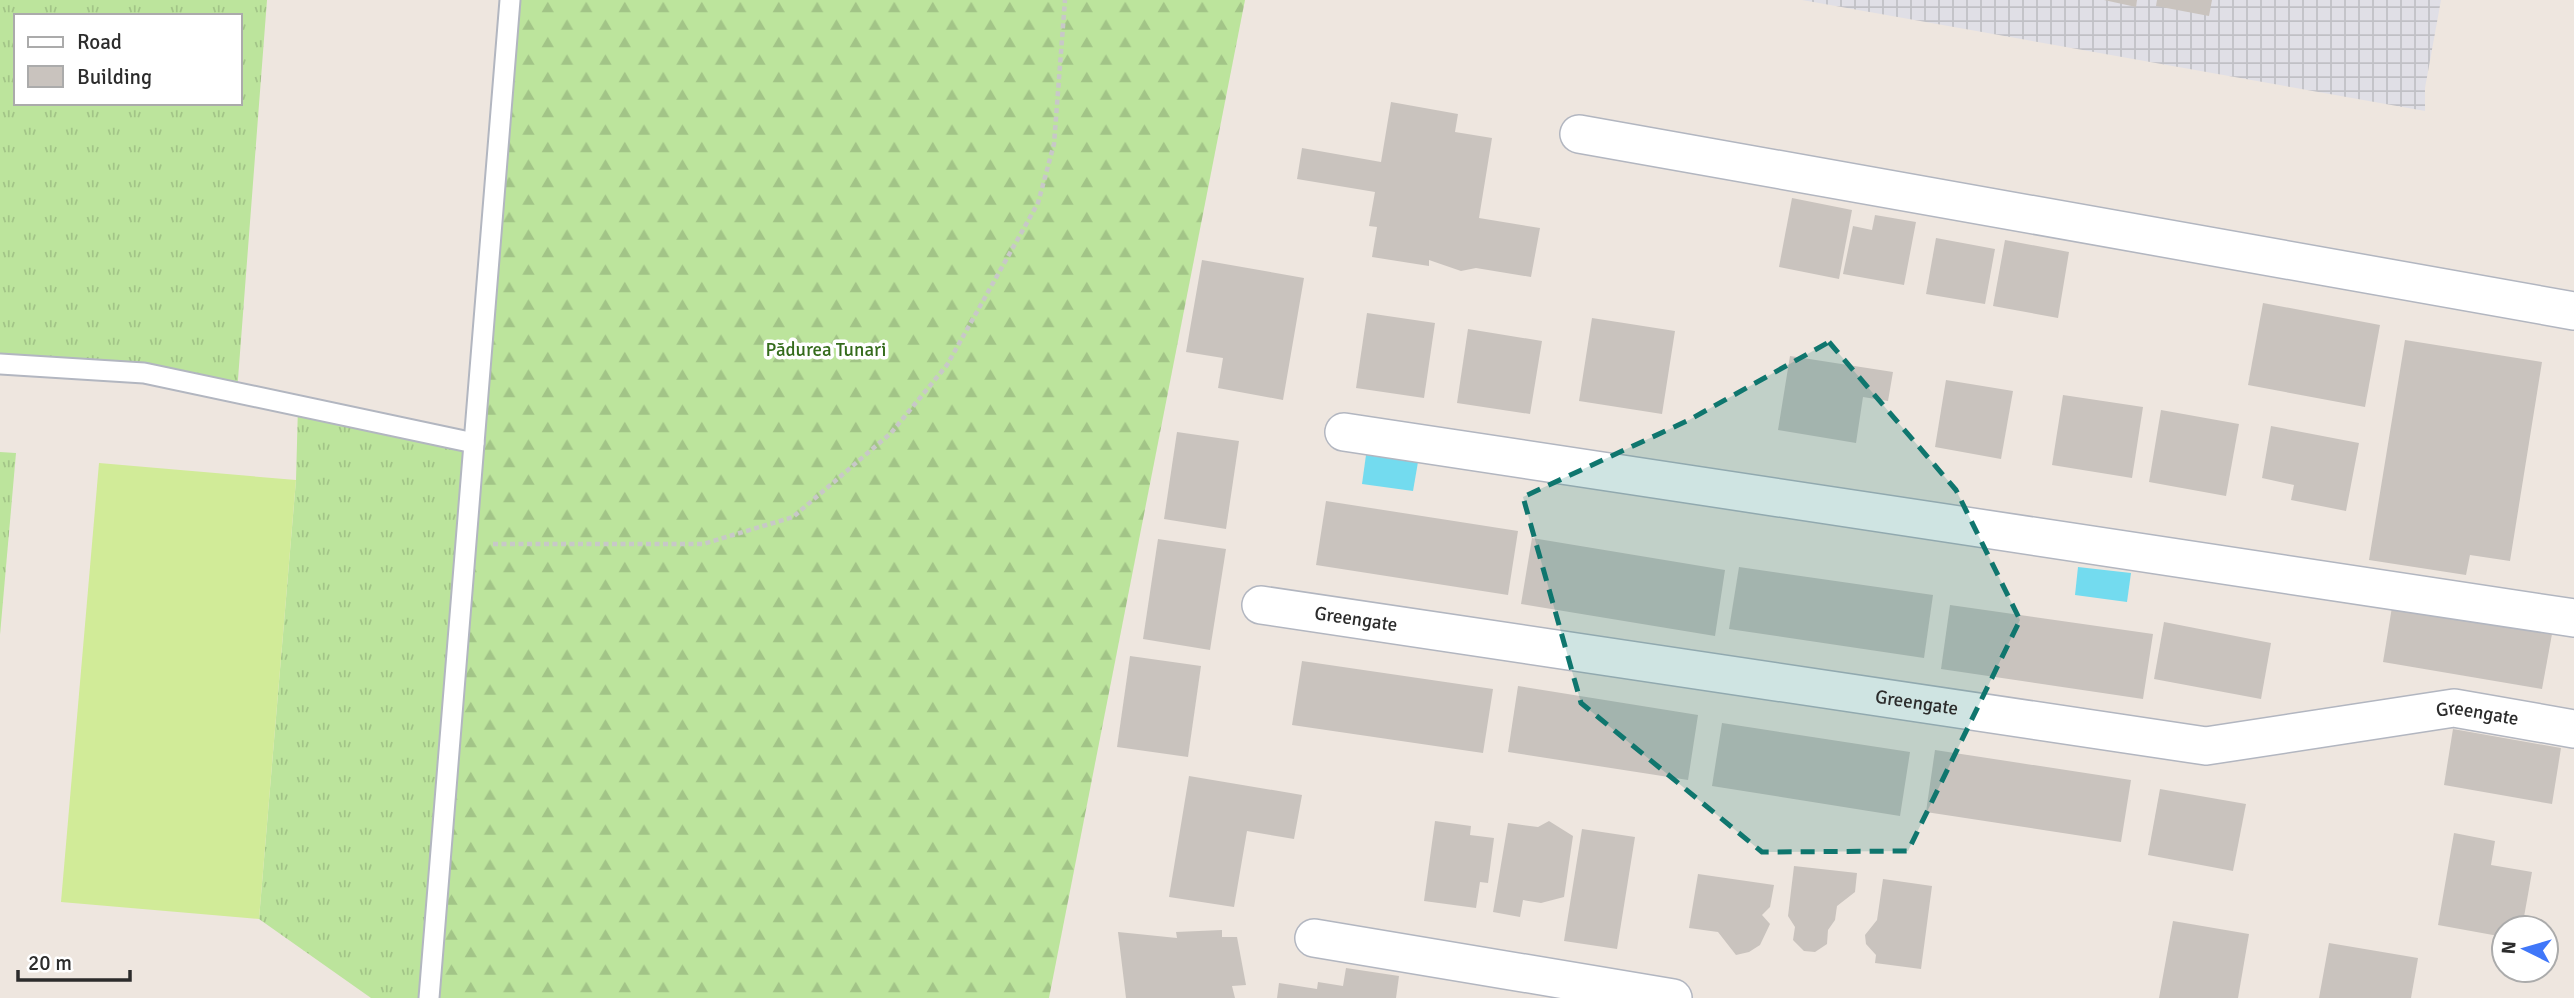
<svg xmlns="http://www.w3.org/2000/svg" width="2574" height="998" viewBox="0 0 2574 998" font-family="Signika,sans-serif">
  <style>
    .industrial { fill: url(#industrial-grid) }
    .grass { fill: url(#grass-tufts); fill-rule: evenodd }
    .forest { fill: url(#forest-firs) }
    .pitch { fill: #d1eb98 }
    .water { fill: #73dbef }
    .building { fill: #c9c3be }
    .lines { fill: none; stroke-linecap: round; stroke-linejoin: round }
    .lane-casing { stroke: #b2b6c0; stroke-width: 23 }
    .street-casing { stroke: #b2b6c0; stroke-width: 40 }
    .path { stroke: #c8c8c8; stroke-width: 4.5; stroke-dasharray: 5 3.5; stroke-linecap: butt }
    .lane { stroke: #fff; stroke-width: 19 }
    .street { stroke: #fff; stroke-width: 37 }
    .marked { fill: #0f766e; fill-opacity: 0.2; stroke: #0f766e; stroke-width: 5; stroke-dasharray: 14 9; stroke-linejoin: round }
    .labels { text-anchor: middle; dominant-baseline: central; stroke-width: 7; stroke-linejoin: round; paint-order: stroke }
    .park-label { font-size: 19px; fill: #346b1b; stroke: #fff }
    .street-label { font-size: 19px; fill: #2c2c2c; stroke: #fff }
  </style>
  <defs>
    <pattern id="industrial-grid" width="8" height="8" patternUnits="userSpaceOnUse" patternTransform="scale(1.75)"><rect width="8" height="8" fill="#e0dfe6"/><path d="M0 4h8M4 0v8" fill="none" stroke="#c0c0c5"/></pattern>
    <pattern id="grass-tufts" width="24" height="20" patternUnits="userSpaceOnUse" patternTransform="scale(1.75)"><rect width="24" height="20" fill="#bce49c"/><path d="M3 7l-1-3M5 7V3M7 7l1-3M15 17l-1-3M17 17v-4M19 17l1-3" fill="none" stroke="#a2c487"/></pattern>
    <pattern id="forest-firs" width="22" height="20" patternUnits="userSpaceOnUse" patternTransform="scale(1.75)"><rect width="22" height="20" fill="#bce49c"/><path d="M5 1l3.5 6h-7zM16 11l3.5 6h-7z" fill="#a2c487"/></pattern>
  </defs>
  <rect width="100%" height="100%" fill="#eee6df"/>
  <!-- industrial -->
  <path class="industrial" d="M1802,0H2441L2425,88V111Z"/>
  <!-- grass -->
  <g class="grass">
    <path d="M0,0H267L237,392L0,364ZM16,16H240V103H16Z"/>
    <path d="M298,406L474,443L429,998H371L259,919L296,480Z"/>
    <path d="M0,452L16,453L0,635Z"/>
  </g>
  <!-- forest -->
  <path class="forest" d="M510,0H1245L1049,998H429Z"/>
  <!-- pitch -->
  <path class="pitch" d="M99,463L296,480L259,919L61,902Z"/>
  <!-- water -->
  <g class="water">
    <path d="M1366,455L1418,462L1413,491L1362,484Z"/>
    <path d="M2078,567L2131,573L2127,602L2075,595Z"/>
  </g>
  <!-- building -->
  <g class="building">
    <path d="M2104,0H2137L2136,7Z"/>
    <path d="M2157,0H2212L2209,16L2156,6Z"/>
    <path d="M1391,102L1458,114L1455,132L1492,138L1479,218L1540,228L1531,277L1476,268L1461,271L1429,260V266L1372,257L1377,227L1369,226L1375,192L1297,179L1302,148L1381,162Z"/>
    <path d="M1792,198L1852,210L1839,279L1779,267Z"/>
    <path d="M1875,215L1916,222L1904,285L1843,274L1853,226L1872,230Z"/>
    <path d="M1936,238L1995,249L1985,304L1926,294Z"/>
    <path d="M2005,240L2069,252L2058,318L1993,306Z"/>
    <path d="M1202,260L1304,278L1283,400L1218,388L1223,358L1186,352Z"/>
    <path d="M2263,303L2380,325L2365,407L2248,385Z"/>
    <path d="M1367,313L1435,323L1424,398L1356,388Z"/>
    <path d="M1592,318L1675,331L1662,414L1579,401Z"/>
    <path d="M1468,329L1542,341L1530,414L1457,403Z"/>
    <path d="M2405,340L2542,362L2510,561L2470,555L2466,575L2369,560Z"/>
    <path d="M1790,356L1893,372L1888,401L1863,397L1856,443L1778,430Z"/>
    <path d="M1946,380L2013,391L2001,459L1935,447Z"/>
    <path d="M2063,395L2143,407L2132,478L2052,465Z"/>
    <path d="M2161,410L2239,424L2226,496L2149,482Z"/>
    <path d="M2271,426L2359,443L2346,511L2291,500L2294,485L2262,478Z"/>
    <path d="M1177,432L1239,441L1226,529L1164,519Z"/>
    <path d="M1326,501L1518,531L1508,595L1316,565Z"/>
    <path d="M1532,538L1725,570L1715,636L1521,604Z"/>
    <path d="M1158,539L1226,549L1210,650L1143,639Z"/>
    <path d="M1739,567L1933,595L1924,658L1729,629Z"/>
    <path d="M1950,605L2153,634L2143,699L1941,669Z"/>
    <path d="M2392,607L2552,634L2542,689L2383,662Z"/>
    <path d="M2164,622L2271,643L2261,699L2154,679Z"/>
    <path d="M1130,656L1201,666L1188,757L1117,747Z"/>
    <path d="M1302,661L1493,689L1483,753L1292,725Z"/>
    <path d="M1518,686L1698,715L1688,780L1508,752Z"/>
    <path d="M1722,723L1910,752L1900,816L1712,786Z"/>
    <path d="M2453,729L2561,748L2552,804L2444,785Z"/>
    <path d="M1935,750L2131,780L2121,842L1926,812Z"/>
    <path d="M1189,776L1302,795L1294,839L1247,831L1234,907L1169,897Z"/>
    <path d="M2160,789L2246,804L2233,871L2148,855Z"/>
    <path d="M1435,821L1471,826L1470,835L1494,838L1488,883L1480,882L1476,908L1424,901Z"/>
    <path d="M1549,821L1573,836L1564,897L1541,903L1523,900L1520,917L1493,912L1508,823L1538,827Z"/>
    <path d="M1582,829L1635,837L1617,949L1564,941Z"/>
    <path d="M2454,833L2495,841L2491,865L2532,872L2522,928H2504V937L2438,925Z"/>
    <path d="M1794,866L1857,873L1855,892L1837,906L1835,920L1828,930L1827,944L1815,952L1804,951L1793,940L1795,927L1788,916Z"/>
    <path d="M1698,874L1774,885L1770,907L1762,915L1770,924L1760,945L1749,952L1736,955L1718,932L1689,928Z"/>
    <path d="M1883,879L1932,886L1921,969L1875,963L1876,955L1866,944L1865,935L1877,920Z"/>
    <path d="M2173,921L2249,934L2238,998H2159Z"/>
    <path d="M1222,930V937H1237L1246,985L1232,986L1235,998H1126L1118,932L1177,938L1176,932Z"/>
    <path d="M2329,943L2418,958L2411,998H2319Z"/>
    <path d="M1346,968L1399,976L1396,998H1277L1279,983L1317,989L1318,982L1343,986Z"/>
  </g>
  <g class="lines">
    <!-- lane casing -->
    <g class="lane-casing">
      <g id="lane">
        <path d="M0,364L144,373L474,443"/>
        <path d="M429,998L510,0"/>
      </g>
    </g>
    <!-- street casing -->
    <g class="street-casing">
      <g id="street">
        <path d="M1579,134L2574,311"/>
        <path d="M1344,432L2574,618"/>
        <path id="s1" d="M1261,605L2206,746L2454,708L2574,729"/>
        <path d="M1314,938L1673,998"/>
      </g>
    </g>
    <!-- path -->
    <path class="path" d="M493,544H703L793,517L891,433L947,365L1038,203L1054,144L1065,0"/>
    <!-- lane -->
    <use href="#lane" class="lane"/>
    <!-- street -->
    <use href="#street" class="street"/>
  </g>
  <!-- marked area -->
  <path class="marked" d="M1829,342L1956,490L2020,620L1908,851L1762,852L1581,703L1523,497L1689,420Z"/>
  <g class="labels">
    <!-- park labels -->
    <g class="park-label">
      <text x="826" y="350">Pădurea Tunari</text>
    </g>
    <!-- street labels -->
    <g class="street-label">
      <text stroke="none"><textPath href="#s1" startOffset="96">Greengate</textPath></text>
      <text stroke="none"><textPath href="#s1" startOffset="663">Greengate</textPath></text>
      <text stroke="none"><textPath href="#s1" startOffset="1230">Greengate</textPath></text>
    </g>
  </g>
  <!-- legend -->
  <rect x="14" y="14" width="228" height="91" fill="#ffffff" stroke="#ababab" stroke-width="2"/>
  <rect x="28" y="37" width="35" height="10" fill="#ffffff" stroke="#ababab" stroke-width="2"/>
  <text x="77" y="49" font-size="21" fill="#2c2c2c">Road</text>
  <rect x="28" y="66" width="35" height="21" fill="#c9c3be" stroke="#ababab" stroke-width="2"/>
  <text x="77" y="84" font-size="21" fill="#2c2c2c">Building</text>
  <!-- north arrow -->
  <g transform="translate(2525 949) rotate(275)"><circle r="33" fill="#ffffff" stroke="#ababab" stroke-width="2"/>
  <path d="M0-5L12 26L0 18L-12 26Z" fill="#4077f9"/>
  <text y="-10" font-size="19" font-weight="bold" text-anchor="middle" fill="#2c2c2c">N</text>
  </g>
  <!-- scale -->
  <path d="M18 970v10h112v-10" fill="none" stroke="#2c2c2c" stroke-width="3.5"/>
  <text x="28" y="970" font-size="21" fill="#2c2c2c" stroke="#ffffff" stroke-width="5" paint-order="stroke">20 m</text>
</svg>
